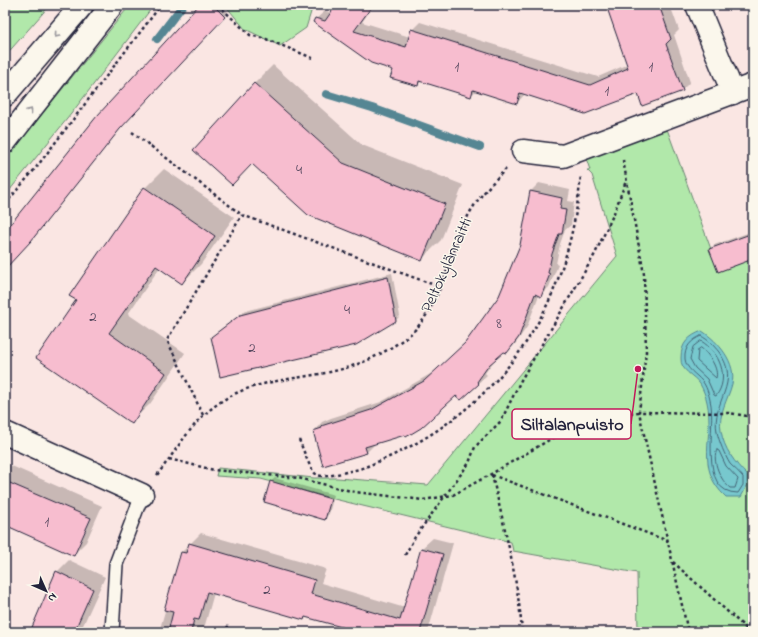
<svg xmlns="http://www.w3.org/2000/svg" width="758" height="637" viewBox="0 0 758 637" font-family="'Indie Flower',sans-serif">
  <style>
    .green { fill: #b1e8aa; stroke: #6a8572 }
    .water { fill: #77c8ce; stroke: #558693 }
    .shadow { fill: #0003 }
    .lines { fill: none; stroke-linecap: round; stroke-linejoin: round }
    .shore { stroke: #446476; stroke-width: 1 }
    .stream { stroke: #558693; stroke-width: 8 }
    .building { fill: #f7bdcf; stroke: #22223b }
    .service-casing { stroke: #22223b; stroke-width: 16 }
    .minor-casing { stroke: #22223b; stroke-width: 25 }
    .primary-casing { stroke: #22223b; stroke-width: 25 }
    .path { stroke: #22223b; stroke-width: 2.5; stroke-dasharray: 3 3; stroke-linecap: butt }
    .service { stroke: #fbf7ec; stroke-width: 13 }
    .minor { stroke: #fbf7ec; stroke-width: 22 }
    .primary { stroke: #fbf7ec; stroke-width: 22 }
    .oneway { stroke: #99979c }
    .labels { text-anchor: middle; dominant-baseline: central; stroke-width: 3; stroke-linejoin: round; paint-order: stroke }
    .number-label { font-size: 15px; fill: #574960 }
    .street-label { font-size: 17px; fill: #22223b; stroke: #fbf7ec }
    .leader { fill: none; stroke: #c2185b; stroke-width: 1.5 }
    .callout-dot { fill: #c2185b; stroke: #fbf7ec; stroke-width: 1.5 }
    .callout { fill: #fbf7ec; stroke: #c2185b; stroke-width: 1.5 }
    .callout-label { font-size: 18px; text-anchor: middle; font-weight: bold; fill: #22223b }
  </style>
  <rect width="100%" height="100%" fill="#fae6e3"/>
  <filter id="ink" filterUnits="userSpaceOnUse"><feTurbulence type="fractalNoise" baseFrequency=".025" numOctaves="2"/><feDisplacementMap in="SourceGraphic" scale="8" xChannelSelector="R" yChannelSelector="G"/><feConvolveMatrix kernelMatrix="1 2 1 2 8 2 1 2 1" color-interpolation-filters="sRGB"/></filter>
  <g filter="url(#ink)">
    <!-- green -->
    <g class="green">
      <path d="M5,5H50L5,56Z"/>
      <path d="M130,5H154L71,114L5,196V160Z"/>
      <path d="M225,5H306L311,12L306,28L280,46L245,29Z"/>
      <path d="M665,127L667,129L719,271L753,258V632H638L637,573L513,551L511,542L330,498L261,479L216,476L218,468L314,478H337L428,485L617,256L592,175L587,170H590L586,158L640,139Z"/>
    </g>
    <!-- water -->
    <path class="water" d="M702,331C718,341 737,363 732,384C728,400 718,413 721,431C724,449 735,463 747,475V486L741,497H726C694,468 715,437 707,402C706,397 703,389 700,384C694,375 680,371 681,358C681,343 689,336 702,331Z"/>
    <!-- shadow -->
    <g class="shadow">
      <path d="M200,5H221L228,12L124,124L35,236L5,268V232Z"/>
      <path d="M331,5H374L362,22L410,37L412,30L420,22L598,77L628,64L606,5H670L679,30L674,35L690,82L682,90L639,93L525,94L517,103L477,90L470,96L422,81L417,85L316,19L325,11L332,13L336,8Z"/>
      <path d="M273,65L362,145L463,185L441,240L422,259L253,163L232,184L254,84Z"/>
      <path d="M164,169L234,217L201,264L182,283L160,267L128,314L185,353L150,404L131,422L77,300L145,188Z"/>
      <path d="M539,183L570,190L568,201L574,202L571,225L565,230L560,244L556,264L558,265L549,287L541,295H539L527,327L515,344L507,352L504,350L496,358L485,373L487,375L461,399L456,394L405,433L375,444L367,452L324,465L314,431L322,422L331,418L381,402L434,372L468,342L499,297L521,246L531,191Z"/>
      <path d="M753,231V258L710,250L714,245Z"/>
      <path d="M392,273L400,316L396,320L216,334L245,311Z"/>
      <path d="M5,463L102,506L86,542L74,554L5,524Z"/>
      <path d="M275,478L334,495L329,514L324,518L270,482Z"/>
      <path d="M201,533L326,569L321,583L405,608L422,548L433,538L453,543L428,632H363L307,616L304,619L214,593L203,632H159L182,552Z"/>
      <path d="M69,560L105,577L80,632H31L57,572Z"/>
    </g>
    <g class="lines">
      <!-- shore -->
      <g class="shore">
        <path d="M701,336C709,340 713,345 719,352C742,384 711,400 717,432C719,441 725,456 730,464C734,468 739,472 743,477V485L738,493C697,493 717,425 710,400C709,395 706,385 702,381C696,374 686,369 685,359C684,348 691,340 701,336Z"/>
        <path d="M701,341C720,352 730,378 716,396L714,395L707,379L695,368L690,359L693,347Z"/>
        <path d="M701,348C709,354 719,369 716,378L697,361L698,350Z"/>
        <path d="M717,450L719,451L726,466L738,479L735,488H730C721,481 711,460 717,450Z"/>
      </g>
      <!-- stream -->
      <g class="stream">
        <path d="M157,39L183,5"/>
        <path d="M326,94L372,108L480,147"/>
      </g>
    </g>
    <!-- building -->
    <g class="building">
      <path d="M199,5H213L225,17L120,129L31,241L5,269V231L97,116Z"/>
      <path d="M336,5H373L354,31L406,47L411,29L590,85L628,68L606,5H659L671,39L666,44L683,91L642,106L638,94L585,114L520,93L517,104L473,90L471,97L419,81L418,86L390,78L393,70L371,63L313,22L315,18L325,21Z"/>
      <path d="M254,83L343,163L445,204L422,261L308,215L252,164L232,185L193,150Z"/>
      <path d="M144,187L215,236L182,284L156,266L109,333L166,373L132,424L36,358L76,300L69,296Z"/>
      <path d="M530,191L562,198L560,209L566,210L562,234H559L552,254L548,273L550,274L541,297L535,294L519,337L507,353L504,352L489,365L477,382L479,384L461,400L456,396L421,428L406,437L405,435L365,447L367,453L323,466L313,431L322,428L321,426L371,410L424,381L465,343L499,296L520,245Z"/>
      <path d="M753,233V259L718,272L709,249Z"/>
      <path d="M388,277L396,321L356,345L220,377L211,337L240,315Z"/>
      <path d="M5,481L91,518L74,556L5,525Z"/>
      <path d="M270,481L331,499L325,520L264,502Z"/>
      <path d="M189,543L315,580L311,594L400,620L421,548L443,554L420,632H360L305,617L304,620L207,592L199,620L194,619L191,632H168L173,612L164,610L181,552L186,553Z"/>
      <path d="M56,571L93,589L74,632H30Z"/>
    </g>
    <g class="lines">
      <!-- service casing -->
      <g class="service-casing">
        <path id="service" d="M112,632L116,564L142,495"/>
      </g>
      <!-- minor casing -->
      <g class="minor-casing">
        <g id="minor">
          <path d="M697,5L733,93"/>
          <path d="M523,151L563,156L753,85"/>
          <path d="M5,433L142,495"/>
        </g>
      </g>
      <!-- primary casing -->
      <g class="primary-casing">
        <g id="primary">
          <path d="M5,95L82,5"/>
          <path d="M5,142L112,5"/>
        </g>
      </g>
      <!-- path -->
      <g class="path">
        <path d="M218,5L250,35L266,39L315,59"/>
        <path d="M132,132L242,215L440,287"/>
        <path d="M623,160L644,274L646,352L639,412L688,632"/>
        <path d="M5,204L35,169L161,5"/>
        <path d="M203,415L167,340L242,215"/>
        <path d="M299,440C303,448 310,471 317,475C325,478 341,473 350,471C364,469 376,462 389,457C453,428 510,378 542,315C565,271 576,224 581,175"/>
        <path d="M169,459L214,470L298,478L355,492L423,500L453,495L491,474L573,426L602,415L639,412L729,413L753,417"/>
        <path d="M157,475C177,450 193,419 222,401C262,375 311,381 355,365C373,359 392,348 408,336C438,314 452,249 468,216C478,197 492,183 506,169"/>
        <path d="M492,475L668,541"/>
        <path d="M492,475C504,526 518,579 522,632"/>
        <path d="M405,555L415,537L469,463L475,447L501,421L521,380L595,254L614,213L626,181"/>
        <path d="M673,562L750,632"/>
        <path d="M227,626L231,632"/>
      </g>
      <!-- service -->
      <use href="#service" class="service"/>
      <!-- minor -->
      <use href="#minor" class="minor"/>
      <!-- primary -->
      <use href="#primary" class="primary"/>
    </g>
    <!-- one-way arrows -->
    <defs><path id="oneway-chevron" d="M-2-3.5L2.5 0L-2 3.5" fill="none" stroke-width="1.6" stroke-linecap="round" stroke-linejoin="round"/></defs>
    <g class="oneway">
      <use href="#oneway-chevron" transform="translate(57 35) rotate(131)"/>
      <use href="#oneway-chevron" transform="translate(30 111) rotate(-51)"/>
    </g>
  </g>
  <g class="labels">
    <!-- number labels -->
    <g class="number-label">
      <text x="457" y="67">1</text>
      <text x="651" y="67">1</text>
      <text x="607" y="91">1</text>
      <text x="299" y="170">4</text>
      <text x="347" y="310">4</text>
      <text x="93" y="317">2</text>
      <text x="499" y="324">8</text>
      <text x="252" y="348">2</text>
      <text x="47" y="522">1</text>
      <text x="267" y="590">2</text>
    </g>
    <!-- street labels -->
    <g class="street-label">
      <text transform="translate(447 265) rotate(-66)">Peltokylänraitti</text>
    </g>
  </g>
  <!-- callouts -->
  <path class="leader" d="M638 369L631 424"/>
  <circle class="callout-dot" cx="638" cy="369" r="4"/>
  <rect class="callout" x="512" y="409" width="119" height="30" rx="4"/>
  <g class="callout-label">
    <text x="572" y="430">Siltalanpuisto</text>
  </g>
  <!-- margin -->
  <rect width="758" height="637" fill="none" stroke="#fbf7ec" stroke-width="20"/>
  <rect x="10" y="10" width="738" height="617" fill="none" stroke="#22223b" stroke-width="1.5" filter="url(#ink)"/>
  <!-- north arrow -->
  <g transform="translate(46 591) rotate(135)" stroke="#fbf7ec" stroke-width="3" paint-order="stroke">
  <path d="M0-3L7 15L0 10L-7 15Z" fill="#22223b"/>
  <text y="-6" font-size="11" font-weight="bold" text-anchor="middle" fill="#22223b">N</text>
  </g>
</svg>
